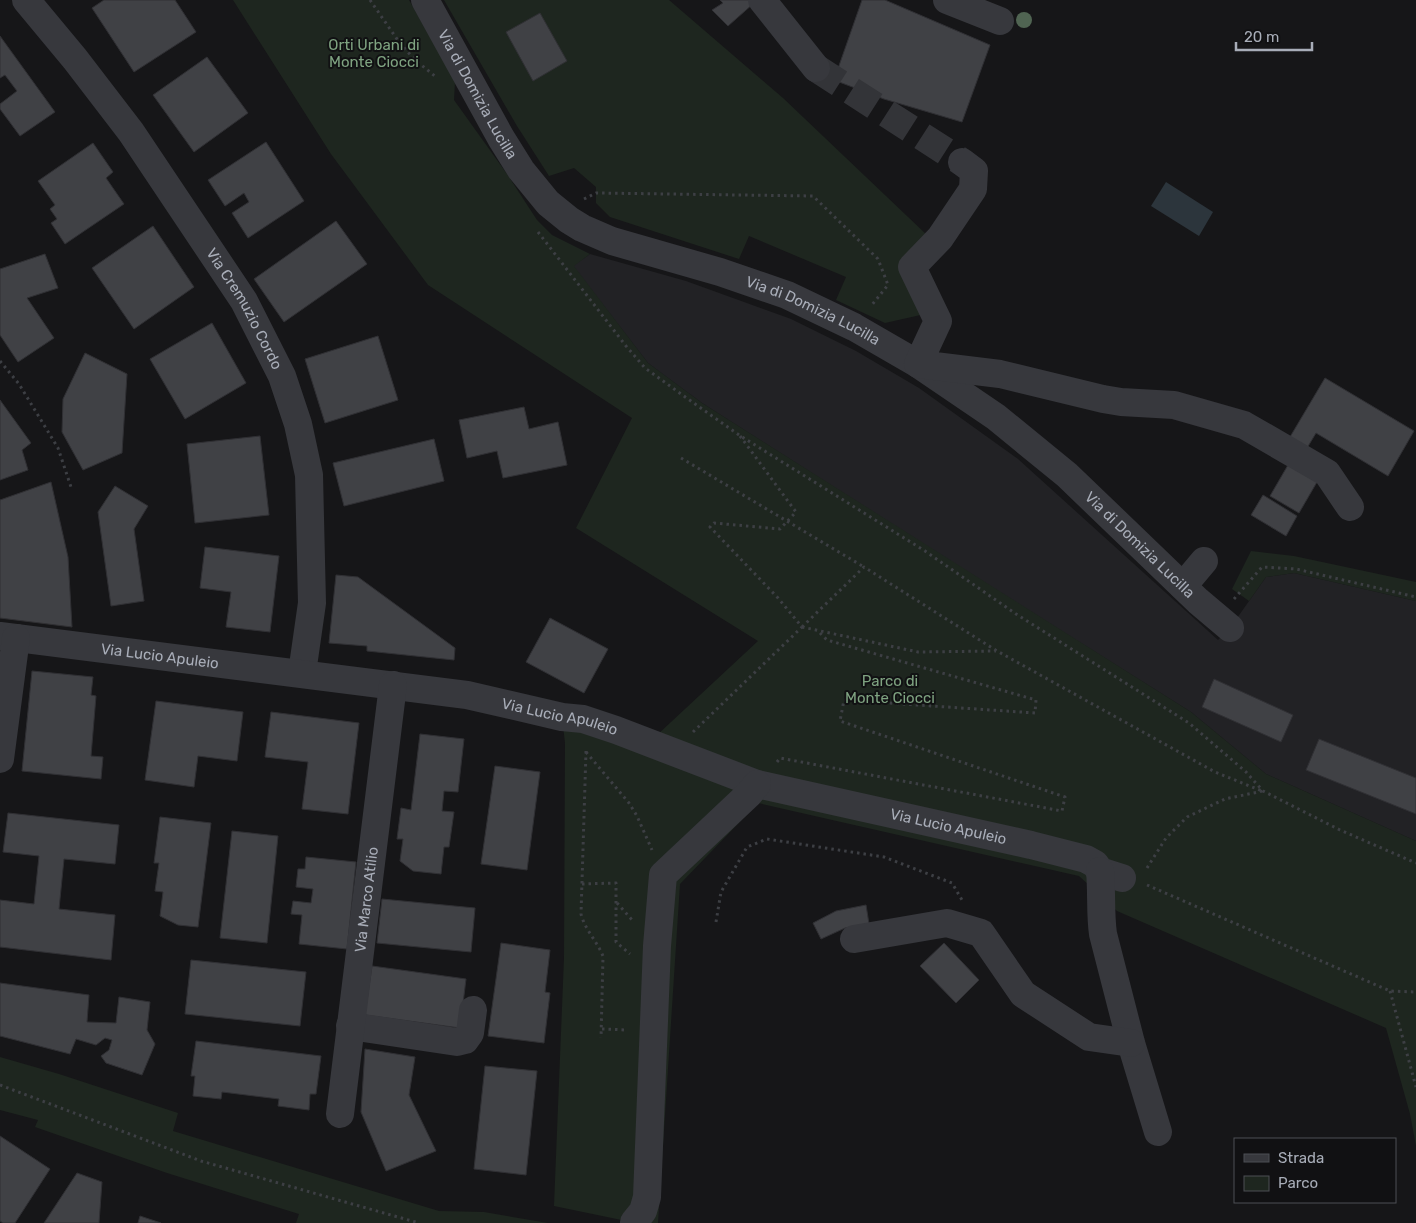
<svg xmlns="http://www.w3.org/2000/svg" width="1416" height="1223" viewBox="0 0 1416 1223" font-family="Rubik,sans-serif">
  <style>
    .built { fill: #222225 }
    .green { fill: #1e261f }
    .water { fill: #2c353c }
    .building { fill: #404145; stroke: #303034 }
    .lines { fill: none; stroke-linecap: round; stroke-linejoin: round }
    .minor-tunnel { stroke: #333438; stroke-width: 28; stroke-dasharray: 28 14; stroke-linecap: butt }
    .path { stroke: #3d3f44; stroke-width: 3; stroke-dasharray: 2.5 4; stroke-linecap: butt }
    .minor { stroke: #37383d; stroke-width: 28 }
    .tree { fill: #506452 }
    .labels { text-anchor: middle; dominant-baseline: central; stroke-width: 4; stroke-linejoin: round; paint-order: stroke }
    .park-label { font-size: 15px; fill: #7fa381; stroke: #111113 }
    .street-label { font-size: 15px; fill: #a8adb8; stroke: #111113 }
  </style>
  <rect width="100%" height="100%" fill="#161618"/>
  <!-- built -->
  <path class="built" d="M590,254L686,281L791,319L856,351L919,388L1018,459L1218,640L1230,628L1266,577L1294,573L1416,601V841L1266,774L1191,712L955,564L702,403L664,375L648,363L573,266Z"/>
  <!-- green -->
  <g class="green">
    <path d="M233,0H409L455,81L454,100L507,174L537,220L552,235L590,254L574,266L648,363L702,403L1191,712L1266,774L1416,841V1146L1410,1114L1386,1028L1117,911L1079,876L758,803L680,884L658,1223H636L554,1206L564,958L565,743L562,717L656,736L758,641L576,528L632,418L428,285L331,154Z"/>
    <path d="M444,0H669L783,98L928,236L925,314L885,323L836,300L846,277L749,236L739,259L610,217L596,203V187L574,168L549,176L517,126Z"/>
    <path d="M1251,551L1294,556L1416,582V601L1294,573L1266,577L1249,601L1232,589Z"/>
    <path d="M0,1057L59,1074L178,1113L173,1131L439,1211L484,1212L548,1223H296L299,1214L167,1173L35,1127L38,1120L0,1110Z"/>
  </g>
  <!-- water -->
  <path class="water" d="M1166,182L1213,212L1199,236L1151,206Z"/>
  <!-- building -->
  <g class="building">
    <path d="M104,0H175L196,32L134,72L92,8Z"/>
    <path d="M720,0H751L754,3L728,26L712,10L723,3Z"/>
    <path d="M862,0H885L990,45L962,122L884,99L834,80Z"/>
    <path d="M540,13L567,61L533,81L506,32Z"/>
    <path d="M0,36L55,112L20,136L0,109V104L17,91L5,75L0,78Z"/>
    <path d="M207,57L248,113L194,152L153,95Z"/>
    <path d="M266,142L304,201L248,238L232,213L249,202L244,193L225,206L208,180Z"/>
    <path d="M93,143L113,172L106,178L124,204L65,244L51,223L57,219L50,209L55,205L38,181Z"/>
    <path d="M336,221L367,264L284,322L254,279Z"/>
    <path d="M153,226L194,287L134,329L92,268Z"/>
    <path d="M45,254L58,288L27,298L54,338L18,362L0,335V269Z"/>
    <path d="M212,323L246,383L185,419L150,359Z"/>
    <path d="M378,336L398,400L325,423L305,359Z"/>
    <path d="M85,353L127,374L122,453L83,470L62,432L63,399Z"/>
    <path d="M1325,378L1414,431L1388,476L1316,433L1307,448L1290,437Z"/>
    <path d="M0,400L31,443L22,450L28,470L0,480Z"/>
    <path d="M524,407L529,429L558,422L567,465L503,478L497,451L467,458L459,420Z"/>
    <path d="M260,436L269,515L195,523L187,444Z"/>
    <path d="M434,439L444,481L344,506L333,463Z"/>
    <path d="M1288,465L1317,482L1299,513L1270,496Z"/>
    <path d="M51,482L68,557L72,627L0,618V500Z"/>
    <path d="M115,486L148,506L134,529L144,601L111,606L98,512Z"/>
    <path d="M1263,495L1297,516L1286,536L1251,515Z"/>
    <path d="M205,547L279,556L270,632L226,627L231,592L200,588Z"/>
    <path d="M336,575L358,577L455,648L454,660L367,651V646L329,643Z"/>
    <path d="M550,618L608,649L584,693L526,662Z"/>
    <path d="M32,671L93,677L91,695L96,696L91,756L103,757L101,779L22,771Z"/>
    <path d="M1214,679L1293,715L1281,742L1202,707Z"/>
    <path d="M156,701L243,712L237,761L198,756L194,787L145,780Z"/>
    <path d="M271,712L359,723L348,814L302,809L308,762L265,757Z"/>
    <path d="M420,734L464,739L458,792L444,791L442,811L454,812L449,847H444L441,874L413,871L400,861L403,839H397L401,808L411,810Z"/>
    <path d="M1319,739L1416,778V814L1306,770Z"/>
    <path d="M495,766L540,772L527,870L481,864Z"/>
    <path d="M8,813L119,825L115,864L64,859L59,909L115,915L111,960L0,947V900L34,904L39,856L3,852Z"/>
    <path d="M160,817L211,823L198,927L178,925L160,916L163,892L155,891L159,863H154Z"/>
    <path d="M232,831L278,836L267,943L220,938Z"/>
    <path d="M306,857L356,862L347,949L299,944L302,915L291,914L293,901L311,903L313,889L296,887L298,869H305Z"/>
    <path d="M382,899L475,908L471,952L377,943Z"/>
    <path d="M866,905L869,924L845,928L821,939L813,923L836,911Z"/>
    <path d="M501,943L550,950L545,992L550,993L544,1043L488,1036Z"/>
    <path d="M944,943L979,980L956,1003L920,966Z"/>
    <path d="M191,960L306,972L300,1026L185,1014Z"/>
    <path d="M372,966L466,979L460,1028L365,1015Z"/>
    <path d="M0,983L89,995L87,1022L116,1023L119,997L150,1002L147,1030L155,1044L142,1075L106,1063L101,1056L109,1050L112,1040L105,1038L96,1045L76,1039L70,1054L0,1036Z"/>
    <path d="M196,1041L321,1056L316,1094H310L309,1110L278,1106L279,1099L222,1092L221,1099L193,1096L195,1076H191Z"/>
    <path d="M365,1049L415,1057L409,1095L436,1151L386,1171L361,1112Z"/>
    <path d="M485,1066L537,1071L526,1175L474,1169Z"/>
    <path d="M0,1136L50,1169L15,1223H3L0,1221Z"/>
    <path d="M77,1173L102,1182L99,1223H44Z"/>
    <path d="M140,1216L161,1223H138Z"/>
  </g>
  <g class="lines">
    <!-- minor-tunnel -->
    <path class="minor-tunnel" d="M816,68L962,162"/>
    <!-- path -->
    <g class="path">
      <path d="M370,0L399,42L414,59L436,77"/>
      <path d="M584,199L596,193L813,196L878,259L888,285L871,306"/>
      <path d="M538,232L626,346L645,368L688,399L739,435L925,551L1016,614L1189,723L1246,772L1263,791L1340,830L1416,863"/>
      <path d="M0,361L19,384L58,448L72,490"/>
      <path d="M681,458L864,567"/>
      <path d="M1234,599L1262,567L1296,569L1416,597"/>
      <path d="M802,627L864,567L997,651L1215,772L1262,791"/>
      <path d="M802,627L918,652L996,651"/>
      <path d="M693,732L802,627L778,598L710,527L714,523L780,529L796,512L740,436"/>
      <path d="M586,751L581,914C585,930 597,941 603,956L601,1038"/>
      <path d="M586,752L629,803L637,816L652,850"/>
      <path d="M777,762L780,758L1062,811L1065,797L840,721L844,700L1035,713L1036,700L827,640L818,631"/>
      <path d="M1147,868L1166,838L1187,817L1225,799L1263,791"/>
      <path d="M582,884L616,883V942L630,954"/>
      <path d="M1147,885L1390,991L1416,992"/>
      <path d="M617,903L633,921"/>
      <path d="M716,922L721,892L747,847L767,839L884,857L952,883L962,900"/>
      <path d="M1390,991L1416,1087"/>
      <path d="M602,1029L627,1030"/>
      <path d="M0,1085L201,1161L419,1223"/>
    </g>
    <!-- minor -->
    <g class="minor">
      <path id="s1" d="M26,0L75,59L131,132L244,301L282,376L298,424L309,475L312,603L302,673"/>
      <path id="s2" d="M425,0L501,138L521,170L548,203L569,220L582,228L612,241L720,272L787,295L854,327L918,364L996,417L1067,475L1198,601L1230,628"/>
      <path d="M762,0L816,68"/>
      <path d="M947,0L1000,21"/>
      <path d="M962,162L974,171L973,189L940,238L912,267L938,321L918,364L1000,374L1103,399L1121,402L1174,405L1244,425L1327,473L1350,507"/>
      <path d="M1183,586L1204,561"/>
      <path id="s3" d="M0,636L467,695L562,717L583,719L616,730L757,784L1031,845L1086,859L1095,864L1100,871L1122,878"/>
      <path d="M0,759L16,638"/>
      <path d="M1100,871C1102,892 1100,913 1103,934L1131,1043L1158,1132"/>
      <path d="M854,939L947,923L981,933L1023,994L1089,1037L1131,1043"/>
      <path d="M350,1026L457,1042L465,1040L470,1033L473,1010"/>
      <path id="s4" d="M340,1114L393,685"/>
      <path d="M634,1222L643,1211L647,1197L657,946L663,875L749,794L757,784"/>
    </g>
  </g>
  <!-- trees -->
  <circle class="tree" cx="1024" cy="20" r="8"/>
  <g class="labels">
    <!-- park labels -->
    <g class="park-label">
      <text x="374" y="45">Orti Urbani di<tspan x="374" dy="17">Monte Ciocci</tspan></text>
      <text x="890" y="681">Parco di<tspan x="890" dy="17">Monte Ciocci</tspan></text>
    </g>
    <!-- street labels -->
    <g class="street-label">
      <text stroke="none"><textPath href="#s2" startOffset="108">Via di Domizia Lucilla</textPath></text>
      <text stroke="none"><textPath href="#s1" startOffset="379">Via Cremuzio Cordo</textPath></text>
      <text stroke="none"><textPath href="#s2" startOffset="526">Via di Domizia Lucilla</textPath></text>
      <text stroke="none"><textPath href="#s2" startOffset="931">Via di Domizia Lucilla</textPath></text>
      <text stroke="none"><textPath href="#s3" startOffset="161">Via Lucio Apuleio</textPath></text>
      <text stroke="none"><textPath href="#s3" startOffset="566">Via Lucio Apuleio</textPath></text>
      <text stroke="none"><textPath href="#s3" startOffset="971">Via Lucio Apuleio</textPath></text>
      <text stroke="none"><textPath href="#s4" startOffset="216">Via Marco Atilio</textPath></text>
    </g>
  </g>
  <!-- legend -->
  <rect x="1234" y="1138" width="162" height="65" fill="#111113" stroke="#4d4f55"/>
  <rect x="1244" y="1154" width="25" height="8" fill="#37383d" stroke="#4d4f55"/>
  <text x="1278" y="1163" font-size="15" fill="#a8adb8">Strada</text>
  <rect x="1244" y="1176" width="25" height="15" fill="#1e261f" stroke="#4d4f55"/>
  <text x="1278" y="1188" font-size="15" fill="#a8adb8">Parco</text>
  <!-- scale -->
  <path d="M1236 42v8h76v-8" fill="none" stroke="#a8adb8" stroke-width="2.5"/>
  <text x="1244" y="42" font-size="15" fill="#a8adb8" stroke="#111113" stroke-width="4" paint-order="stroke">20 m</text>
</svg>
